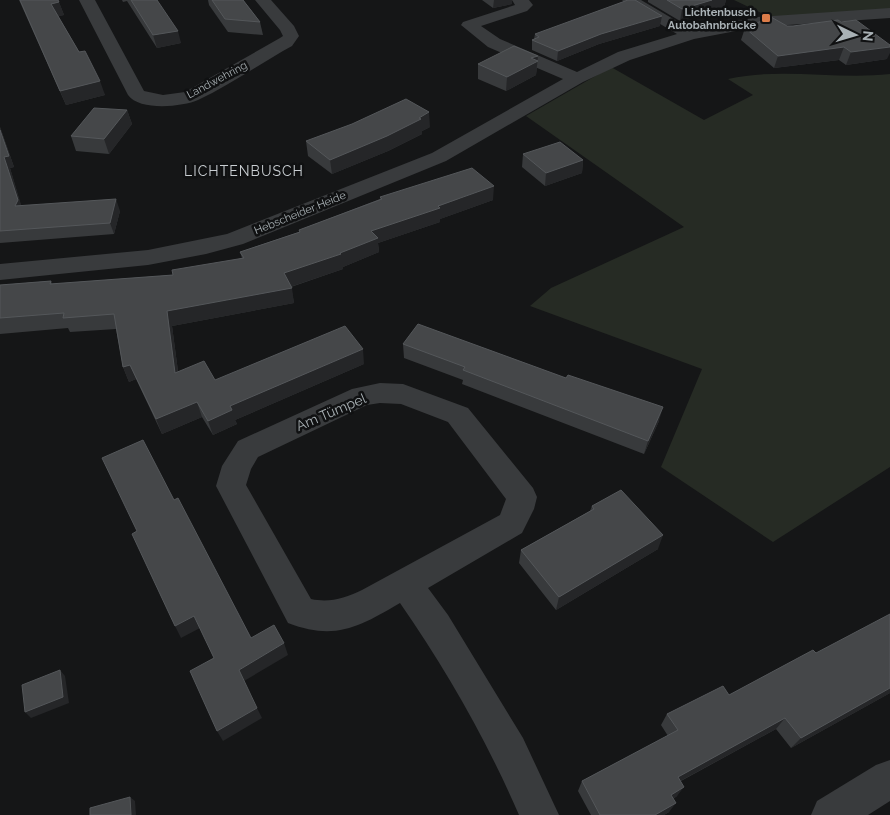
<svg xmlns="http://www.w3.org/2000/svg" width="890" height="815" viewBox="0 0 890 815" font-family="Raleway,sans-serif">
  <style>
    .green { fill: #262b24 }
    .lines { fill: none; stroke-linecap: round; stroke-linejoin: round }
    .minor { fill: #393b3d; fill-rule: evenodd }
    .wall { fill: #383a3c }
    .shaded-wall { fill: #252628 }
    .building { fill: #454749; stroke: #54575a }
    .poi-dot { fill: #db7c49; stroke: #101112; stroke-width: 2 }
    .labels { text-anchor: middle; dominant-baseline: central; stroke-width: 5; stroke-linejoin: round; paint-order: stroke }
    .far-poi-label { font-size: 11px; font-weight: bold; fill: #a9b1b5; stroke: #101112; text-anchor: end }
    .far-street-label { font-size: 11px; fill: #a9b1b5; stroke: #101112 }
    .far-quarter-label { font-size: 14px; letter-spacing: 1px; fill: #c9ced2; stroke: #101112 }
    .street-label { font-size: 14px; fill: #a9b1b5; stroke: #101112 }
  </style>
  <rect width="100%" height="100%" fill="#151617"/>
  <!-- green -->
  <g class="green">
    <path d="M734,0H890V10L772,18Z"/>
    <path d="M611,67L704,120L753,95L728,79C781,67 836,80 890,74V467L773,542L661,467L702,369L530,306L551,288L684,227L526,116Z"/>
  </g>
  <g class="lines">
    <!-- minor -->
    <g class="minor">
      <path d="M79,0H95L144,91L163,95L185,92L280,38L283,36L280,30L255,0H271L294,26L299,36L292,46C261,63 230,85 198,100C182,107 139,111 128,95Z"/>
      <path d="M512,0H529L533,5L527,11L481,26L500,39L577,72L618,52L677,34L625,3L622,0H641L692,30L757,17L890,8V18L757,27L694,39L630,60L583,82L446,161L243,244L206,254L148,265L0,280V264L148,250L227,234L432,153L563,79L488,47L461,25L463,22L515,5Z"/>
      <path d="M380,383L403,384L468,408L533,488L537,497L534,509L522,533L428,588L448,615L523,738L559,815H519C487,741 446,669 400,603C359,627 335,641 288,623L216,486L222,466L238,441L352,389ZM380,403L401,404L448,422L506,499L500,515L362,590C345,598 330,603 311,599L246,485L251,469L258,457L367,405Z"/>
      <path d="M890,760V801L868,815H811L817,801L876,765Z"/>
    </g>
  </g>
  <!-- wall -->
  <g class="wall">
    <path d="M19,0H58L64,15L58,16L105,95L66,105Z"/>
    <path d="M122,0H157L181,43L157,48L127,1L123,2Z"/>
    <path d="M208,0H243L260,22L263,35L228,32L209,5Z"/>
    <path d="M482,0H512V4L493,8Z"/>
    <path d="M648,0H726L724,7L680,21L648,2Z"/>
    <path d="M660,26L599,44L557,61L532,50V40L534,39L535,34Z"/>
    <path d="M787,26L887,59L846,65L839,60L774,68L741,40L745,28Z"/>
    <path d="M538,56L536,75L506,91L478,79V64Z"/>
    <path d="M127,110L132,124L109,154L76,151L71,136Z"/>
    <path d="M0,127L14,167L10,168L21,206L120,211L114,234L0,243Z"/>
    <path d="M430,127L422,131V134L388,151L332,174L308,156L306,141Z"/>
    <path d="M523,154L583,160L582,173L545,186L522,167Z"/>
    <path d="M380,197L493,200L440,219V222L378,243L379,252L343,267V269L291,287L294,303L172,326L178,371L215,380L364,364L235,420L237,424L213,435L202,417L162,434L136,379L129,382L123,367L116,329L70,332L68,328L0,334V285L51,281L52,284L173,275L242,258L240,252L299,232V230L380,199Z"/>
    <path d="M403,344L566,378L659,421L644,454L462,384L463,380L404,358Z"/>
    <path d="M592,506L658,549L556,610L519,563L521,550L590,511Z"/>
    <path d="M816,653L890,693L791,748L776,729L681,781L677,796L673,799L669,812L664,815H591L578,791L582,781L668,736L661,725L667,714L729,695Z"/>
  </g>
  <!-- shaded-wall -->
  <g class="shaded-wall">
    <path d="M494,0H512V4L493,8Z"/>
    <path d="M712,0H726L724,7L680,21L682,9Z"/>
    <path d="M59,2L64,15L56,17L51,4Z"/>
    <path d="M662,16L660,26L599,44L557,61L558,51L601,34Z"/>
    <path d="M178,31L181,43L157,48L153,35Z"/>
    <path d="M844,47L839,60L774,68L778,56Z"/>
    <path d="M890,47V53L887,59L846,65L851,52Z"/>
    <path d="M538,56L536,75L506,91L507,77L531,58Z"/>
    <path d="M100,81L105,95L66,105L60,91Z"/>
    <path d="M127,110L132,124L109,154L104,139Z"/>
    <path d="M429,112L430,127L422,131V134L388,151L332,174L330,160Z"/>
    <path d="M0,127L14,167L10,168L23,211L15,206L4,157Z"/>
    <path d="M583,160L582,173L545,186L546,173Z"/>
    <path d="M494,186L493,200L440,219V222L378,243L379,252L343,267V269L287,288L284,273L340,253L371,231Z"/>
    <path d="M116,199L120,211L114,234L110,223Z"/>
    <path d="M292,288L294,303L172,326L180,387L175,373L167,311Z"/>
    <path d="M363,349L364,364L235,420L237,424L213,435L208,421L230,406Z"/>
    <path d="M130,365L136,379L129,382L123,367Z"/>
    <path d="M197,402L202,417L162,434L156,419Z"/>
    <path d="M663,407L659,421L644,454L648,441Z"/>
    <path d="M663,535L658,549L556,610L559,597Z"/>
    <path d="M194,616L200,628L181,638L175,626Z"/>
    <path d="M284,643L288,655L244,681L239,670Z"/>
    <path d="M60,670L65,676L69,703L31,718L25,712Z"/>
    <path d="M890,688V693L791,748L801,738Z"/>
    <path d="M257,708L262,718L223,741L217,731Z"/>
    <path d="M785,718L776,729L671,786L678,777Z"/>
    <path d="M684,787L677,796L665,804L671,795Z"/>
    <path d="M130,797L135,801L136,815H131Z"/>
    <path d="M676,803L669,812L664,815H655Z"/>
  </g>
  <!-- building -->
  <g class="building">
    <path d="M20,0H58L59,2L51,4L79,52L85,51L100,81L60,91Z"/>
    <path d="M131,0H157L178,31L153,35Z"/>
    <path d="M212,0H243L260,22L225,19Z"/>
    <path d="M628,0H635L662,16L601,34L558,51L532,40L539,37L535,34Z"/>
    <path d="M667,0H712L682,9Z"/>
    <path d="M771,17L787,26H793L838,20L841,22L856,20L890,45V47L851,52L844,47L778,56L745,28Z"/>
    <path d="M514,46L538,56L531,58L538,61L507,77L478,64Z"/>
    <path d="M406,99L429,112L419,118L421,119L387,136L330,160L306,141L352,124Z"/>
    <path d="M94,108L127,110L104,139L71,136Z"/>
    <path d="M0,130L9,156L4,157L18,200L15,206L116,199L110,223L0,231Z"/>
    <path d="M560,142L583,160L546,173L523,154Z"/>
    <path d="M472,168L494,186L438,206L440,208L371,231L378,238L340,253L341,254L284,273L292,288L167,311L175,373L204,361L215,380L345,326L363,349L230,406L232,410L208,421L197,402L156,419L130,365L123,367L114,314L63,318L64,313L0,318V285L51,281L50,284L173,275L172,270L244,258L240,252L300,232L299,230L382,199L380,197Z"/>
    <path d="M418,324L566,378L568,375L663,407L648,441L463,370L465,367L403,344Z"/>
    <path d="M143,440L174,500L178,498L251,638L274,625L284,643L239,670L257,708L217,731L190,671L214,658L194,616L175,626L132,534L137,531L102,458Z"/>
    <path d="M621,490L663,535L559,597L521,550L594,509L592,506Z"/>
    <path d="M890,614V688L801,738L785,718L678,777L684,787L671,795L676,803L655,815H600L582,781L678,730L667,714L723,686L729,695L813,650L816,653Z"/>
    <path d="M60,670L63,697L25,712L22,685Z"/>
    <path d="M130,797L131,815H90V808Z"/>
  </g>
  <!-- markers -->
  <rect class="poi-dot" x="761" y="13" width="10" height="10" rx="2.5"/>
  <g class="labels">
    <!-- far-poi labels -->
    <g class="far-poi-label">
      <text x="756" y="12">Lichtenbusch<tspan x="756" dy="13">Autobahnbrücke</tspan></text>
    </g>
    <!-- far-street labels -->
    <g class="far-street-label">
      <text transform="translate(217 80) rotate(-28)">Landwehring</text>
      <text transform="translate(300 213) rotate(-22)">Hebscheider Heide</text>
    </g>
    <!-- far-quarter labels -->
    <g class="far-quarter-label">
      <text x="244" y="171">LICHTENBUSCH</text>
    </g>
    <!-- street labels -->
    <g class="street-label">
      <text transform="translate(331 412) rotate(-23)">Am Tümpel</text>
    </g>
  </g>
  <!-- north arrow -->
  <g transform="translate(855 35) rotate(95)" stroke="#101112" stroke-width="4" paint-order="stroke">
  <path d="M0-4L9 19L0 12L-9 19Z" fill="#a9b1b5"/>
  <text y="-8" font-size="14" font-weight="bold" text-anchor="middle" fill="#a9b1b5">N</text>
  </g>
</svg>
